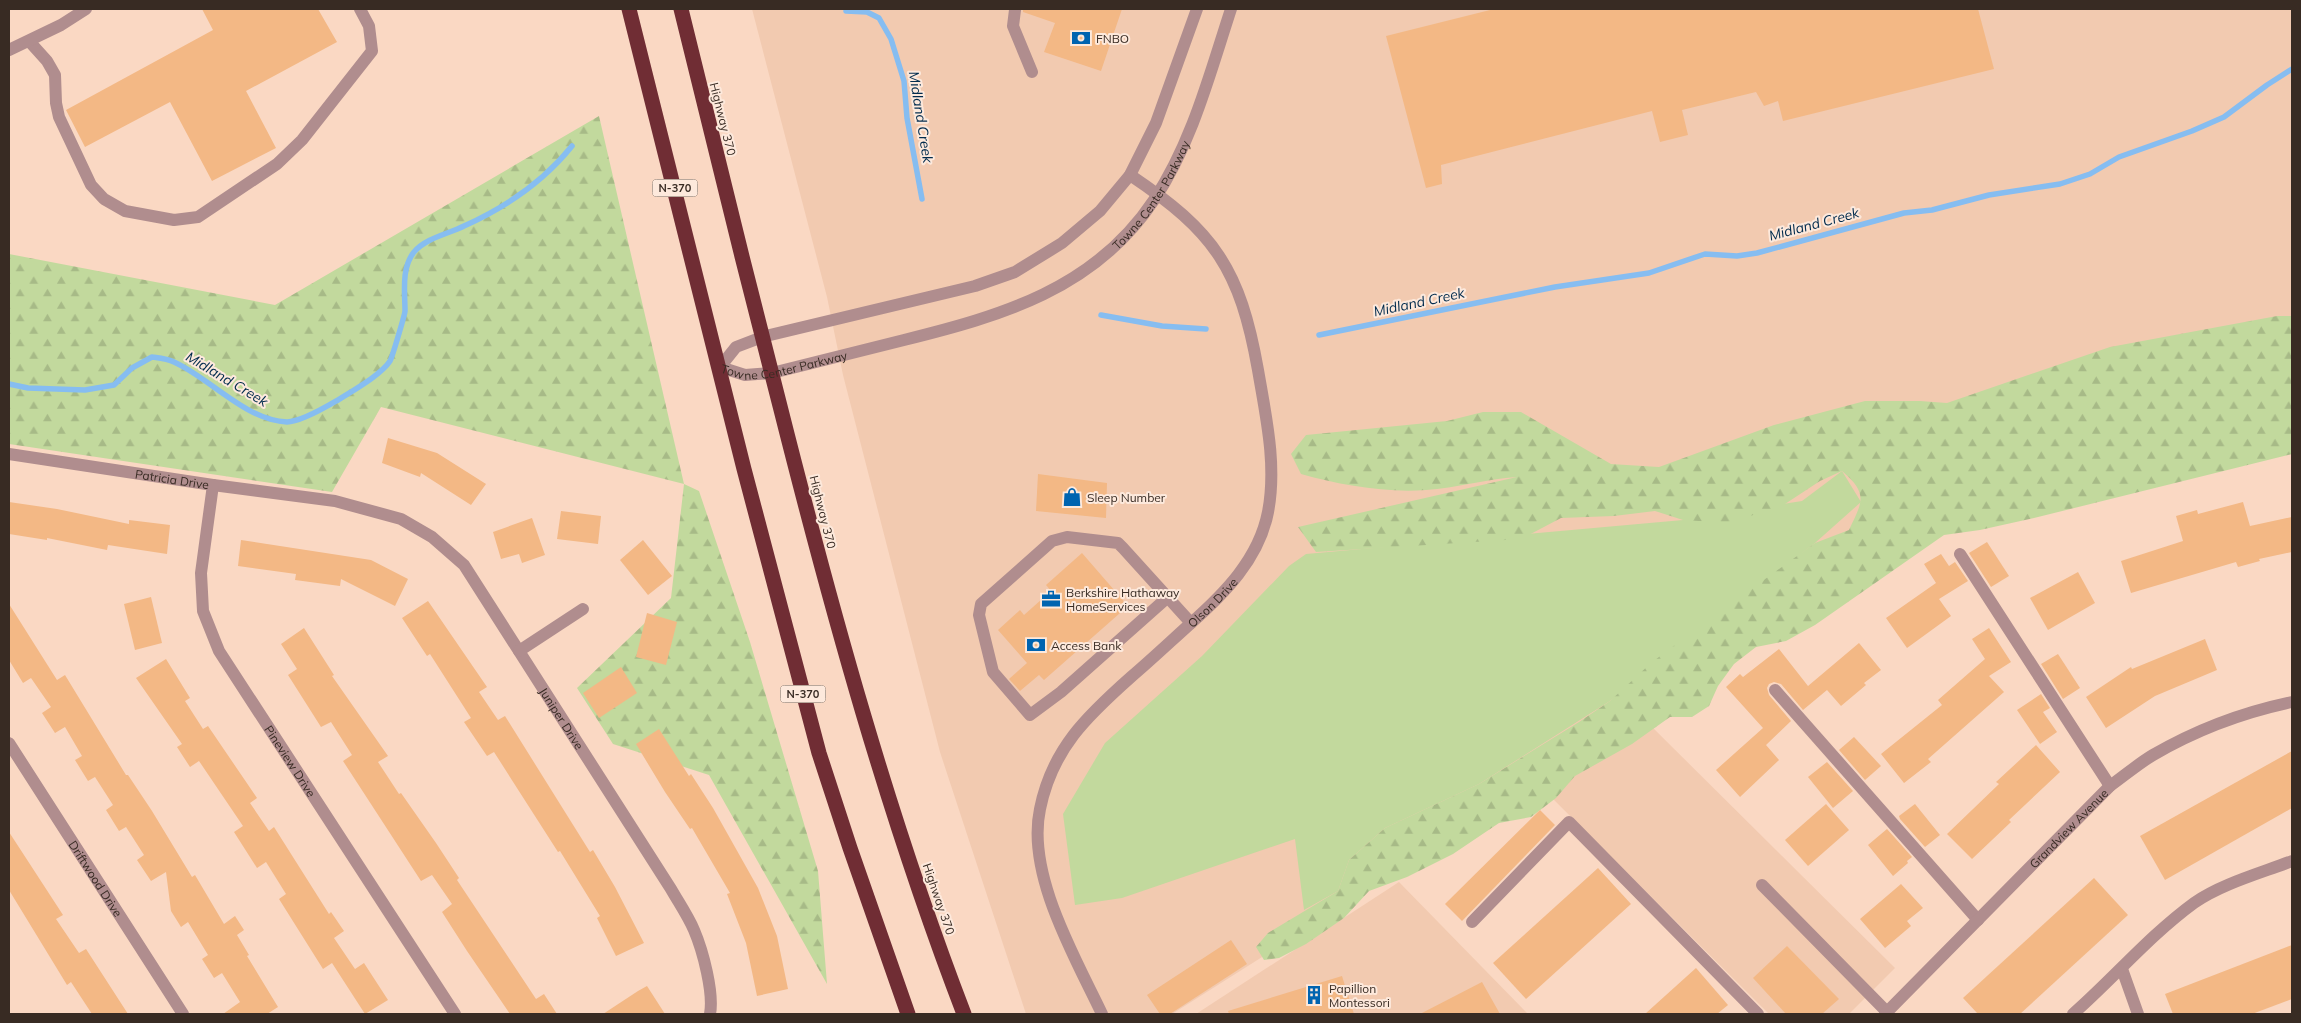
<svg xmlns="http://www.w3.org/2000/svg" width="2301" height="1023" viewBox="0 0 2301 1023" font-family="Mulish,sans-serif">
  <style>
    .built { fill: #f2cab0 }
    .green { fill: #c2d99d }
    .forest { fill: url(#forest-firs) }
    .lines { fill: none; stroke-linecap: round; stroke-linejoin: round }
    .stream { stroke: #86bdf1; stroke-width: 5.5 }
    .building { fill: #f3b885 }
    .minor { stroke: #b08d8e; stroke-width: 12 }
    .highway { stroke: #702d34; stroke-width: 15 }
    .labels { text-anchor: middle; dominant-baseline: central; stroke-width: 4; stroke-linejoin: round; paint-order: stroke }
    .shield { fill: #fde9dc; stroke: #73645a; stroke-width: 1 }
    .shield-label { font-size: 11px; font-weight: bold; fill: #382b23 }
    .poi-label { font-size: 12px; fill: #382b23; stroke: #fde9dc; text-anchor: start }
    .street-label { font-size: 12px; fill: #382b23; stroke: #fde9dc }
    .water-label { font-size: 14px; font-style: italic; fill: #012b4d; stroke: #fde9dc }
  </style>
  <defs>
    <pattern id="forest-firs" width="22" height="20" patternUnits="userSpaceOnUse" patternTransform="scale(1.25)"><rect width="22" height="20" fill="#c2d99d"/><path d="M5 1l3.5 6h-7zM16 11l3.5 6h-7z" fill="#a7ba87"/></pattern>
  </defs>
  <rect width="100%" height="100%" fill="#fad8c3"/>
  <!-- built -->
  <g class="built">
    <path d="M752,9H2292V347L2192,369L1172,1014H1026L940,752L843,375L827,297Z"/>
    <path d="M1647,722L1895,968L1849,1014H1769L1543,789Z"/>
    <path d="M1399,882L1528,1014H1196Z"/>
  </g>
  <!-- green -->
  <path class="green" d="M1842,471L1861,502L1815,543L1610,701L1479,784L1385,828L1349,860L1338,891L1304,910L1295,839L1122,898L1075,905L1063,814L1105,743L1202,656L1289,566L1306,554L1683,520L1802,501Z"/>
  <!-- forest -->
  <g class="forest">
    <path d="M599,116L684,484L699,491L750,642L818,871L827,984L709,775L613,744L577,688L671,598L684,484L381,407L332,492L9,444V254L275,305Z"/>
    <path d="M2277,316H2292V454L2034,518L1980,530L1944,535L1815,625L1786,641L1756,647L1734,664L1718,686L1709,706L1692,717H1670L1632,744L1575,776L1556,798L1531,817L1499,823L1453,854L1407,877L1369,891L1344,918L1306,944L1279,958L1264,960L1256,947L1268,933L1338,891L1349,860L1385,828L1479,784L1579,722L1610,701L1651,663L1688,635L1815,543L1849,530C1862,502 1869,494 1842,471L1820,481L1785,504L1730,523L1683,520L1655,511L1614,516L1561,518L1521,539L1316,552L1298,527L1517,477C1487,479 1456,488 1426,490C1385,493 1340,485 1301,474L1291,454L1306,435L1447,421L1483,412H1521L1611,464L1659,467L1774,425L1865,401H1920L1947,403L2110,347Z"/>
  </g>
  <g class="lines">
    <!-- stream -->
    <g class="stream">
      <path d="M846,11L867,12L879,18L891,39L904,81L907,118L922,199"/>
      <path d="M1101,315L1162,326L1206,329"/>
      <path d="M1319,335L1555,287L1649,273L1705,254L1737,256L1757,253L1904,213L1932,210L1989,195L2060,184L2090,174L2119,157L2192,131L2224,117L2267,85L2292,69"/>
      <path d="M9,384L28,388L85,390L114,385L132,368L152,357C159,358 168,359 174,362C210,378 245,420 287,422C301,422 326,407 338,400C352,391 381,375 390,361C392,358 405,314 405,311C405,293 401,268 414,252C426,238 448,234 464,226C504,208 544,181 572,146"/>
    </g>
  </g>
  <!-- building -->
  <g class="building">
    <path d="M202,9H318L337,42L246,91L276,148L212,181L170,102L85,147L66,110L213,30Z"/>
    <path d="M1023,9H1122L1101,71L1044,52L1055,23L1023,12Z"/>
    <path d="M1494,9H1978L1994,69L1783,121L1778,101L1764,106L1756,92L1682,110L1688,135L1660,142L1652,111L1441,165L1442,184L1426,188L1386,36Z"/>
    <path d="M388,438L437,453L486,484L471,505L421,473L420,477L382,463Z"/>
    <path d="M1038,474L1107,483L1106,518L1036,511Z"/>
    <path d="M9,502L57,509L129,524V520L170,525L167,554L108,545L107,550L47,538V540L9,534Z"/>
    <path d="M2243,502L2250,526L2292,517V552L2259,559L2260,561L2238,567L2236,562L2131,593L2121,561L2183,541L2176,516L2197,510L2198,514Z"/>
    <path d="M561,511L601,516L598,544L557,539Z"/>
    <path d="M532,518L545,555L522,563L519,554L501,559L493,532Z"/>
    <path d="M241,540L371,560L408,579L395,606L341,579L340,586L295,580L296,574L238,566Z"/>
    <path d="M643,540L672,576L648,595L620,560Z"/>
    <path d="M1987,542L2009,576L1991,587L1969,553Z"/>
    <path d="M1082,553L1128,606L1044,680L1039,675L1020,691L1009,679L1027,663L998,630L1020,610L1024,615L1051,591L1046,585Z"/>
    <path d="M1941,554L1949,566L1955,562L1968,581L1939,599L1951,616L1907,648L1886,618L1936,583L1924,564Z"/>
    <path d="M2078,572L2095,603L2048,630L2030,598Z"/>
    <path d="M151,597L162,643L135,650L124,604Z"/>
    <path d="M428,601L487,687L479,692L498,720L505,716L590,852L593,850L615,887L644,943L616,956L597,918L600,916L560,851L558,852L494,752L487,756L464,722L471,718L430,654L427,656L402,618Z"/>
    <path d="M9,604L57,680L65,675L126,775H128L152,811L192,877L195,875L224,924L235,916L244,930L237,935L249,955L247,956L278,1007L267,1014H223L240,1002L222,973L214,978L202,959L208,955L188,922L181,927L171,911L166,872L151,881L137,860L144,855L126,827L119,831L106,810L113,805L95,777L88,781L75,760L82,756L65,727L55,733L42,713L51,707L31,678L23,683L9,660Z"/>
    <path d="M647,613L677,622L666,665L636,657Z"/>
    <path d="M304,628L334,675L332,676L388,756L378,762L399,794L401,793L436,843L459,878L457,880L536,999L544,994L557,1014H510L467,951L442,912L452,904L432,875L421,881L343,761L352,755L331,722L321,727L288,675L297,669L281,644Z"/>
    <path d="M1989,628L2011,662L1989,676L2004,692L1928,759L1931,762L1904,783L1881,754L1942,705L1938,700L1985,659L1972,639Z"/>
    <path d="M2205,639L2217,670L2155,696L2106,728L2086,697L2131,667L2132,669Z"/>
    <path d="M1859,643L1881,670L1864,683L1866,685L1841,706L1827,690L1803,710L1781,684L1774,682L1769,684L1767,688L1769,695L1791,721L1766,745L1779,760L1740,797L1716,770L1763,728L1726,687L1740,674L1743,677L1779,649L1808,686Z"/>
    <path d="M2058,654L2080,688L2063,699L2041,664Z"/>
    <path d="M166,659L190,698L185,701L203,729L208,726L257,798L250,803L269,831L274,827L329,914L331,912L344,931L334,938L355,969L364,963L388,1000L365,1014L332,963L323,969L279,899L286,894L266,862L257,868L234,832L243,826L199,761L190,767L177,747L182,744L136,678Z"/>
    <path d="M621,667L637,693L599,718L583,693Z"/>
    <path d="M2041,694L2050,708L2043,712L2057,732L2040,744L2017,710Z"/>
    <path d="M659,729L689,776L691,774L713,808L758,888L777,936L788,989L757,996L746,943L727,894L730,893L692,828L690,829L665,792L636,744Z"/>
    <path d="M1854,737L1881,766L1865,780L1839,750Z"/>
    <path d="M2036,745L2060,772L2009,820L2011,822L1972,859L1947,834L1999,784L1996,782Z"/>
    <path d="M2292,751V808L2165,880L2140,836Z"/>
    <path d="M1827,762L1853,791L1833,808L1808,777Z"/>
    <path d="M1826,804L1849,830L1808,866L1785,840Z"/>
    <path d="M1915,804L1940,835L1925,847L1900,819L1899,816Z"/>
    <path d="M1540,810L1555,825L1462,921L1445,904Z"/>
    <path d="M1887,829L1912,857L1907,861L1908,863L1893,876L1868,845Z"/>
    <path d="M9,832L63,915L56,919L79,953L86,949L128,1014H92L71,982L67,985L9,890Z"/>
    <path d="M1598,868L1631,904L1526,999L1493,963Z"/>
    <path d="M2094,878L2128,915L2020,1014H1978L1963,998Z"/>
    <path d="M1901,884L1923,908L1907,921L1911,926L1885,948L1860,919Z"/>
    <path d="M1231,940L1247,964L1170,1014H1160L1147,995Z"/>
    <path d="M2292,945V999L2252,1014H2173L2165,994Z"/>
    <path d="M1787,946L1839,999L1822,1014H1786L1753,978Z"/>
    <path d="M1696,968L1728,1005L1717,1014H1645Z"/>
    <path d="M1342,976L1354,1014H1229L1228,1011Z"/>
    <path d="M1482,982L1500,1014H1420Z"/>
    <path d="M647,986L665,1014H603L638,991Z"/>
  </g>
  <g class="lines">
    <!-- minor -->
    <g class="minor">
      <path id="s1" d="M1197,9L1156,123L1130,175L1100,211L1062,243L1015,272L975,286L762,337L736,347L720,367L745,375L772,373C816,362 860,351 904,340C1001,316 1095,289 1154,200C1192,143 1210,73 1231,9"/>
      <path d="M1015,10L1013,26L1032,72"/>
      <path d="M29,41L47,61L55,75L56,103L59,117L91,185L104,199L125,211L174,220L198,217L277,164L302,140L372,51L369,26L360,9"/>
      <path d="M9,50L61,25L86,9"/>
      <path id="s2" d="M9,454L213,485L335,501L401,519L432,537L464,565L671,889C679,903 688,916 694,930C703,951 714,993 710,1014"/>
      <path id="s3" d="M213,485L201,573L203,611L219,651L455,1014"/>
      <path d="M1960,554L2110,786"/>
      <path d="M1168,597L1061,692L1030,715L993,672L979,615L981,604L1052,541L1067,537L1118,543L1123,548L1191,623"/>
      <path d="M519,651L583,609"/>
      <path d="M1775,690L1978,920"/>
      <path id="s4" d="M9,743L183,1014"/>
      <path d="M1762,885L1887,1012"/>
      <path d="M1472,922L1569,822L1758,1014"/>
      <path d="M2122,969L2138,1014"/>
      <path id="s5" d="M1102,1014C1075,957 1026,874 1040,809C1052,749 1087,716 1131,677C1151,660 1170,642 1190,624C1224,594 1259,559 1268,512C1277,465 1266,417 1258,370C1240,269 1215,232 1130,175"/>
      <path id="s6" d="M1885,1014L2110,786C2124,776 2138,764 2153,755C2196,730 2244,712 2292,702"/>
      <path d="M2073,1014C2114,978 2149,936 2194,903C2221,884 2261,873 2292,861"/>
    </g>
    <!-- highway -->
    <g class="highway">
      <path d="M629,9L744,469L819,753L850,848L908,1014"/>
      <path d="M681,9C713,141 746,274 780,406C832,612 888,816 964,1014"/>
    </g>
  </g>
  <!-- icons -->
  <defs>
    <g id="bank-bare" transform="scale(1.5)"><path d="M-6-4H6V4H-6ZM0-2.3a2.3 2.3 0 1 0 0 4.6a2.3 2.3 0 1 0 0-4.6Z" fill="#0064b0" stroke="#fde9dc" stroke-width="2.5" paint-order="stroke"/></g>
    <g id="shop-bare" transform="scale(1.5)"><path d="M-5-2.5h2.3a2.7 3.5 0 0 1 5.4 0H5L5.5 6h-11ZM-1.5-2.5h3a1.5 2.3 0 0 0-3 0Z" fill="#0064b0" stroke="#fde9dc" stroke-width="2.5" paint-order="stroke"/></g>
    <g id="office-bare" transform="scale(1.5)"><path d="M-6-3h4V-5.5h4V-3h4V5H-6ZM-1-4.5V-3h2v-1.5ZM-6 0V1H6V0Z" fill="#0064b0" stroke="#fde9dc" stroke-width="2.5" paint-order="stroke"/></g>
    <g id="building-bare" transform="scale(1.5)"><path d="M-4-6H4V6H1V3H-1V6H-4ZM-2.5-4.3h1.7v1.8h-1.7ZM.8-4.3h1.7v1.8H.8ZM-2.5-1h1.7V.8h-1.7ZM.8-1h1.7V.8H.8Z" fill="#0064b0" stroke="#fde9dc" stroke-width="2.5" paint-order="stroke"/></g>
  </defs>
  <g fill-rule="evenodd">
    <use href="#bank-bare" x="1081" y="38"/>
    <use href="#shop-bare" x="1072" y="497"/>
    <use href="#office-bare" x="1051" y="599"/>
    <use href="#bank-bare" x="1036" y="645"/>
    <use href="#building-bare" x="1314" y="995"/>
  </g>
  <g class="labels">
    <!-- shield labels -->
    <g class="shield">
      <rect x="652.5" y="179.5" width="45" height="17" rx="4"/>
      <rect x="780.5" y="685.5" width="45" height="17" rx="4"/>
    </g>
    <g class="shield-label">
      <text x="675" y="188">N-370</text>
      <text x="803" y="694">N-370</text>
    </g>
    <!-- poi labels -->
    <g class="poi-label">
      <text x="1096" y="38">FNBO</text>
      <text x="1087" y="497">Sleep Number</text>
      <text x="1066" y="592">Berkshire Hathaway<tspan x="1066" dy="14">HomeServices</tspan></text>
      <text x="1051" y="645">Access Bank</text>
      <text x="1329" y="988">Papillion<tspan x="1329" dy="14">Montessori</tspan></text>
    </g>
    <!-- street labels -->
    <g class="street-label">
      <text transform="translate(723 119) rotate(76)">Highway 370</text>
      <text stroke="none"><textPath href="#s1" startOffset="1132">Towne Center Parkway</textPath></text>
      <text stroke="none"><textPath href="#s1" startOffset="712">Towne Center Parkway</textPath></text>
      <text stroke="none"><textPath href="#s2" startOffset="165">Patricia Drive</textPath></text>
      <text transform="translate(823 512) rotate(76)">Highway 370</text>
      <text stroke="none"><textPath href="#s5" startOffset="492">Olson Drive</textPath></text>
      <text stroke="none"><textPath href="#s2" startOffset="658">Juniper Drive</textPath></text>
      <text stroke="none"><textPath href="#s3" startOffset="301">Pineview Drive</textPath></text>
      <text stroke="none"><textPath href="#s6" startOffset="261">Grandview Avenue</textPath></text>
      <text stroke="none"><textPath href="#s4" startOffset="161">Driftwood Drive</textPath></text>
      <text transform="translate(939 899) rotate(71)">Highway 370</text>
    </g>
    <!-- water labels -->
    <g class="water-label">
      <text transform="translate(921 117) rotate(81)">Midland Creek</text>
      <text transform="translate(1814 224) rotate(-15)">Midland Creek</text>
      <text transform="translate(1419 302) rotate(-12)">Midland Creek</text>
      <text transform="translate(227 379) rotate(31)">Midland Creek</text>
    </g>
  </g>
  <!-- border -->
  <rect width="2301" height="1023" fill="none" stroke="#382b23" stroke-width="20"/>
</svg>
